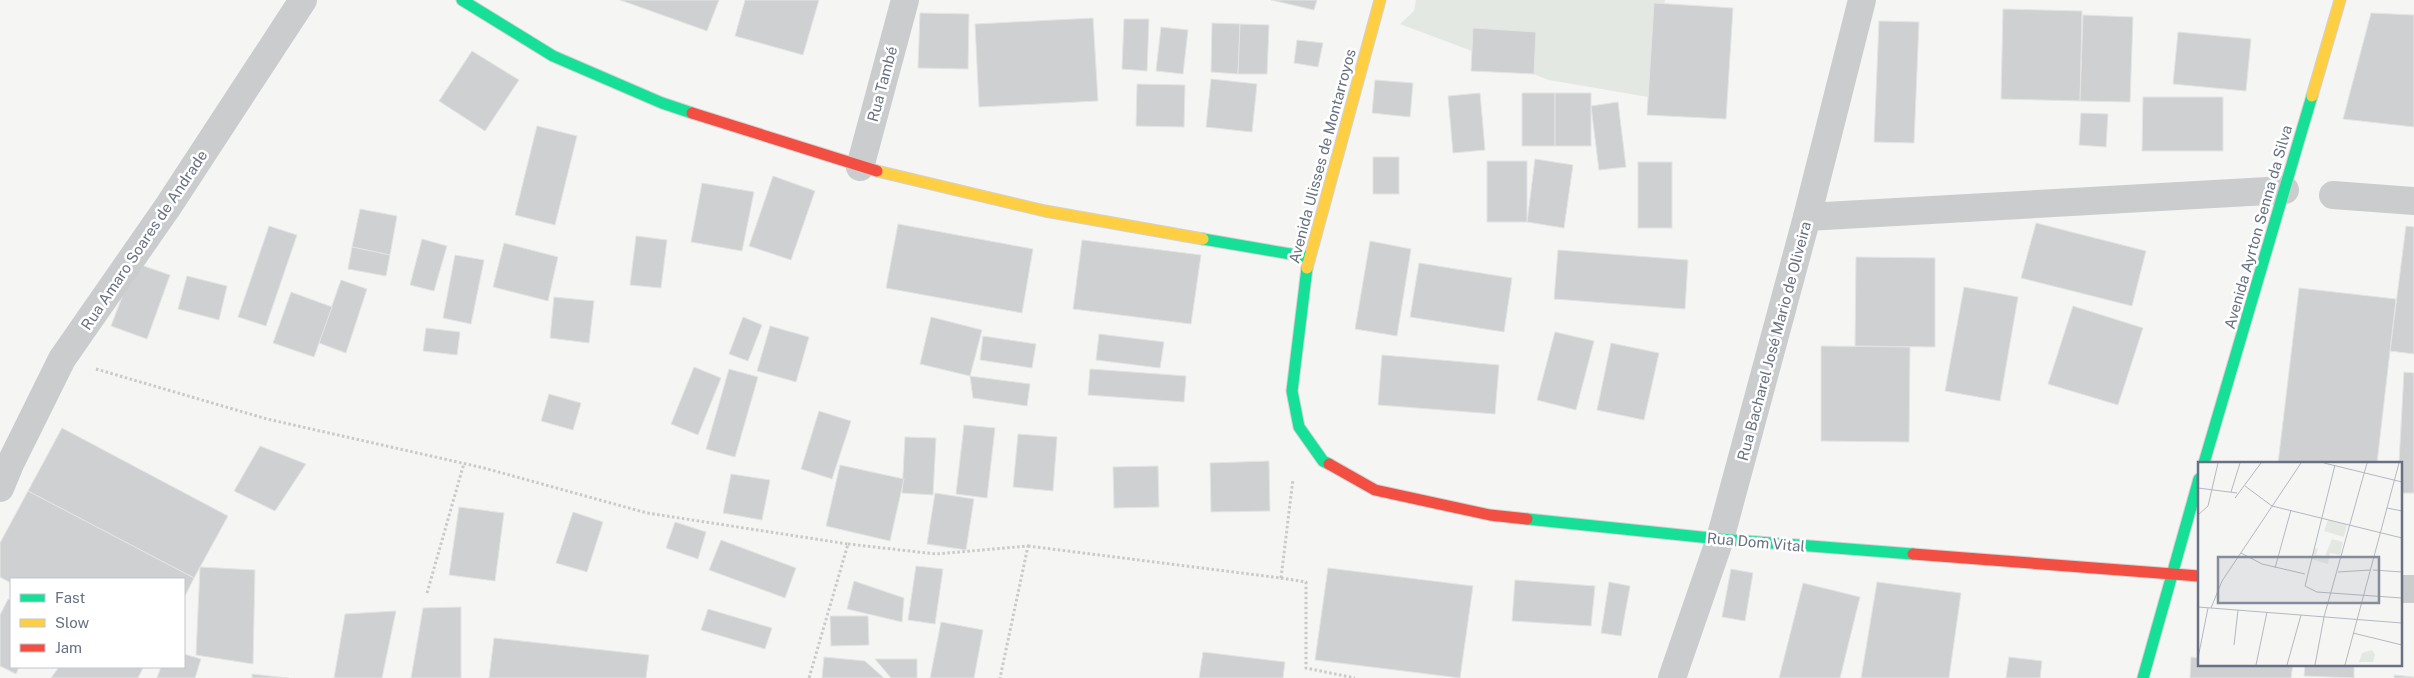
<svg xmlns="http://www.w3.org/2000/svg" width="2414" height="678" viewBox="0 0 2414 678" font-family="'Public Sans',sans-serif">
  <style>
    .green { fill: #e4e8e3 }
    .building { fill: #ced0d1; stroke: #e4e4e4 }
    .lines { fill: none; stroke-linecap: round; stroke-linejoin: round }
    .fast-casing { stroke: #d1d2d2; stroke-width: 13 }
    .slow-casing { stroke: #d1d2d2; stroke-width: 13 }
    .jam-casing { stroke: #d1d2d2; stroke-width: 13 }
    .path { stroke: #cacaca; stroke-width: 3; stroke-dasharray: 2.5 2.5; stroke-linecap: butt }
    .street { stroke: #cbccce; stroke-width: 28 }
    .fast { stroke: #16e098; stroke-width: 11 }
    .slow { stroke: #ffcf43; stroke-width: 11 }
    .jam { stroke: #f24e42; stroke-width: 11 }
    .labels { text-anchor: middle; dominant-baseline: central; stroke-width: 5; stroke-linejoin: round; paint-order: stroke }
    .street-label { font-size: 15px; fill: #677183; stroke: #fff }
    .inset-road { fill: none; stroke: #b4b8c0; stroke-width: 1 }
    .view { fill: #858d9b; fill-opacity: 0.15; stroke: #858d9b; stroke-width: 2.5 }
    .inset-edge { fill: none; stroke: #677183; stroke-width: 2.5 }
  </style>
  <rect width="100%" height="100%" fill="#f5f5f4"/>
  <!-- green -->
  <path class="green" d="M1416,0H1665L1648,97L1549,80L1400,24L1414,11Z"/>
  <!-- building -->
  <g class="building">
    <path d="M620,0H719L707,31Z"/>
    <path d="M745,0H819L803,55L735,36Z"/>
    <path d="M1271,0H1317L1314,10Z"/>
    <path d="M1654,3L1733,8L1726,119L1647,115Z"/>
    <path d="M2003,9L2082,11L2080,101L2001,99Z"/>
    <path d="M920,13L969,14L968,69L918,68Z"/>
    <path d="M2371,13L2414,15V127L2343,119Z"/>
    <path d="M2083,15L2133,17L2130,102L2080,101Z"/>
    <path d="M1093,18L1098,101L979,107L975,24Z"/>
    <path d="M1124,19H1149L1147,71L1122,69Z"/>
    <path d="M1879,21L1919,22L1914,143L1874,142Z"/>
    <path d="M1212,23L1240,24L1238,74L1211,72Z"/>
    <path d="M1240,24L1269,25L1267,74H1238Z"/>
    <path d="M1161,27L1188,30L1183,74L1156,71Z"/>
    <path d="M1473,28L1536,32L1534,74L1471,71Z"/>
    <path d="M2178,32L2251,39L2246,91L2173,84Z"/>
    <path d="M1297,40L1323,43L1318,67L1294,63Z"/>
    <path d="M472,51L519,80L485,131L439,101Z"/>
    <path d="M1211,79L1257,84L1252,132L1206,127Z"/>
    <path d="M1375,80L1413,83L1410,117L1372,113Z"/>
    <path d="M1137,84L1185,85L1184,127L1136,126Z"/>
    <path d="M1480,93L1485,150L1453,153L1448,96Z"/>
    <rect x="1522" y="93" width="33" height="53"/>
    <rect x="1555" y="93" width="36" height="53"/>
    <path d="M2143,97H2223V151H2142Z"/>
    <path d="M1618,102L1626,167L1599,170L1591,106Z"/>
    <path d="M2081,113L2108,114L2106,147L2079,145Z"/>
    <path d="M537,126L577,136L555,225L515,215Z"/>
    <rect x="1373" y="157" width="26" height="37"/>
    <path d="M1535,159L1573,165L1564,228L1527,222Z"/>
    <rect x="1487" y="161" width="40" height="61"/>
    <rect x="1638" y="162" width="34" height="66"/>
    <path d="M773,176L815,191L791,260L749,246Z"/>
    <path d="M702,183L754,192L742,251L691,242Z"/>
    <path d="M360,209L397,216L390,255L352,247Z"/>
    <path d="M2036,223L2146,251L2132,306L2021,278Z"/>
    <path d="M898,224L1033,249L1022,313L886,288Z"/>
    <path d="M269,226L297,235L266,326L238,317Z"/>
    <path d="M2406,226L2414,227V354L2390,351Z"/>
    <path d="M636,236L667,240L661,288L630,285Z"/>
    <path d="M422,239L447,246L434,291L410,285Z"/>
    <path d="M1082,240L1201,255L1191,324L1073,309Z"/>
    <path d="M1370,241L1411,249L1397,336L1355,329Z"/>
    <path d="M504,243L558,257L548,301L493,287Z"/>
    <path d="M352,247L390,255L386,276L348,269Z"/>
    <path d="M1558,250L1688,260L1685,309L1554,299Z"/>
    <path d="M455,255L484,260L471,324L443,318Z"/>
    <path d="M1856,257L1935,258V347L1855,346Z"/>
    <path d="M135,263L170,275L147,339L111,326Z"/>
    <path d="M1419,263L1512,278L1504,332L1410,317Z"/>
    <path d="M187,276L227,286L219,320L178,309Z"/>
    <path d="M341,280L367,289L346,353L319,343Z"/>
    <path d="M1964,287L2018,297L2000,401L1945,391Z"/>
    <path d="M2299,288L2396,299L2377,463H2278Z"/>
    <path d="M291,292L332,307L314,357L273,343Z"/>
    <path d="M554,297L594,301L589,343L550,338Z"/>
    <path d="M2073,306L2143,328L2118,405L2048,384Z"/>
    <path d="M743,317L762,325L748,361L729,354Z"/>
    <path d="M931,317L982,330L970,376L920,364Z"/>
    <path d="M770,326L809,337L796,382L757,371Z"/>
    <path d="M426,328L460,332L457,355L423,351Z"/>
    <path d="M1555,332L1594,341L1576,410L1537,400Z"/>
    <path d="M1099,334L1164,342L1160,368L1096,360Z"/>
    <path d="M983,336L1036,344L1032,368L980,360Z"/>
    <path d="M1611,343L1659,353L1644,420L1597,410Z"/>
    <path d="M1821,346L1910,347L1909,442L1821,441Z"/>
    <path d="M1382,355L1499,365L1495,414L1378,405Z"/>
    <path d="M694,367L721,378L698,435L671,424Z"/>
    <path d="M729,369L758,377L735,457L706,449Z"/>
    <path d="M1090,369L1186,376L1184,402L1088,395Z"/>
    <path d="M2404,372L2414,373V493H2400L2399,463Z"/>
    <path d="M970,376L1030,384L1027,406L973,398Z"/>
    <path d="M549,394L581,403L573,430L541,421Z"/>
    <path d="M819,411L851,421L832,479L801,469Z"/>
    <path d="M964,425L995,428L987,498L956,494Z"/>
    <path d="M62,428L228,516L194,578L28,491Z"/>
    <path d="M1018,434L1057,437L1053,491L1013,487Z"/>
    <path d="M905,437L936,438L933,495L902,493Z"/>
    <path d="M260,446L306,464L275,511L234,491Z"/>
    <path d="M1269,461L1270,511L1211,512L1210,463Z"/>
    <path d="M840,465L904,479L890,541L826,526Z"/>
    <path d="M1158,466L1159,507L1114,508L1113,467Z"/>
    <path d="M731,474L770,480L762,520L723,513Z"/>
    <path d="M28,491L194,578L184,598V579H11V583L0,577V543Z"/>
    <path d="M935,493L974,499L966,550L927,544Z"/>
    <path d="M459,507L504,513L495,581L449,575Z"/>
    <path d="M573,512L603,522L587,572L556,563Z"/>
    <path d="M675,522L706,532L698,559L666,548Z"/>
    <path d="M721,540L796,568L785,598L709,570Z"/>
    <path d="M916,566L943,569L935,624L908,620Z"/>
    <path d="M200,567L255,570L253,664L196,655Z"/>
    <path d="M1328,568L1473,586L1460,678L1315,660Z"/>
    <path d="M1731,569L1753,573L1745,621L1722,617Z"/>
    <path d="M1515,580L1595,586L1591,626L1512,621Z"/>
    <path d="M854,581L904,598L902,622L847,609Z"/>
    <path d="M1609,582L1630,586L1621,636L1601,633Z"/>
    <path d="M1877,582L1961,593L1949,678H1861Z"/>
    <path d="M1803,583L1860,597L1840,678H1779Z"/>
    <path d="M8,599L11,600V667H19L16,674L0,666V615Z"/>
    <path d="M461,607V678H411L423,608Z"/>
    <path d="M708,609L772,628L765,649L701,630Z"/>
    <path d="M396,611L382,678H334L345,614Z"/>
    <path d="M830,616H868L869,645L831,646Z"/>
    <path d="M941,622L983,630L974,678H930Z"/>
    <path d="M494,638L649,655L646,678H489Z"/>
    <path d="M1203,652L1285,662L1283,678H1199Z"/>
    <path d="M184,654L201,659L195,678H157L161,667H184Z"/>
    <path d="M824,657L865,661L884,678H822Z"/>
    <path d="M2009,657L2042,661L2040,678H2006Z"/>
    <path d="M2191,657L2199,658V664H2293L2291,678H2190Z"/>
    <path d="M875,659H917V678H891Z"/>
    <path d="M2305,664H2354V678L2304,676Z"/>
    <path d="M59,667H142L143,668L138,678H51Z"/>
    <path d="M252,674L289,678H252Z"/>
    <path d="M2394,675L2414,677V678H2394Z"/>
  </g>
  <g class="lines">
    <!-- fast casing -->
    <g class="fast-casing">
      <g id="fast">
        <path d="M462,0L553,56L662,103L692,113"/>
        <path d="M1203,239L1308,257"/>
        <path d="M1307,268L1292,391L1299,427L1323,461L1329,464"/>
        <path d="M2204,463L2312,96"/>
        <path d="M1527,519L1720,539L1913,554"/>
        <path d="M2143,678L2199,479"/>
      </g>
    </g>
    <!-- slow casing -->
    <g class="slow-casing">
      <g id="slow">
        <path d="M2312,96L2340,0"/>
        <path d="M877,171L1045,211L1203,239"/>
        <path d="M1307,268L1380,0"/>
      </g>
    </g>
    <!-- jam casing -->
    <g class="jam-casing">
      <g id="jam">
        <path d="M692,113L877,171"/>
        <path d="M1329,464L1375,490L1490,515L1527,519"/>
        <path d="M1913,554L2199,576"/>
      </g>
    </g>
    <!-- path -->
    <g class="path">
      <path d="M96,369L267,419L484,468L647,513L848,544L809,678"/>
      <path d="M848,544L936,554L1028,546L1000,678"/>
      <path d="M1028,546L1281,578L1293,479"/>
      <path d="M1281,578L1306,582V668L1355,678"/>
      <path d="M427,593L464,463"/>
    </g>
    <!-- street -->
    <g class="street">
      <path d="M860,167L905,0"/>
      <path d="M2333,195L2414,201"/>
      <path d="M1807,217L2285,190"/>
      <path d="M0,488L10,464L62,359L169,205L303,0"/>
      <path d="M2400,589H2414"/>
      <path d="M1672,678L1720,539L1807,217L1862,0"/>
    </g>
    <!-- fast -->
    <use href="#fast" class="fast"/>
    <!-- slow -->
    <use href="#slow" class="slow"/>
    <!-- jam -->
    <use href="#jam" class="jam"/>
  </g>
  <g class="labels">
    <!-- street labels -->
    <g class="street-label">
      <text transform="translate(882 84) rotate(-75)">Rua També</text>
      <text transform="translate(1322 156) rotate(-75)">Avenida Ulisses de Montarroyos</text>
      <text transform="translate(2258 227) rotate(-74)">Avenida Ayrton Senna da Silva</text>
      <text transform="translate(144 240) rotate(-56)">Rua Amaro Soares de Andrade</text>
      <text transform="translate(1774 341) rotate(-75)">Rua Bacharel José Mario de Oliveira</text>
      <text transform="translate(1756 542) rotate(5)">Rua Dom Vital</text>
    </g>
  </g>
  <!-- overview -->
  <g transform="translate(2198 462)">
    <rect width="204" height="204" fill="#f5f5f4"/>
    <path d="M130,58L149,63L146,75L126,69ZM134,77L145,80L142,93L132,91L130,102L113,97L116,86L120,87L118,93L127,94ZM174,188L177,193L175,200H161L164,191Z" fill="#e4e8e3"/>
    <path class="inset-road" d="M126,1L204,20M137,3L107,124L119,130L204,136M47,24L74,44L204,76M0,26L39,31M33,30L42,1M37,36L63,1M189,46L204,49M0,53L10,44L20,1M43,91L64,102L107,112M77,106L93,48M175,108L204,110M140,110L172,108M0,145L204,161M13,146L24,119L103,1M155,171L204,183M36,183L40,148M0,196L10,146M58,203L69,150M89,203L103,153M117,203L126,155L169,1M147,203L201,1"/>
    <path class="view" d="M20,95H181V141H20Z"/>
    <rect width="204" height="204" class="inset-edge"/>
  </g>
  <!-- legend -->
  <rect x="10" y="578" width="175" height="90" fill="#ffffff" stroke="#c2c6cd"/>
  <rect x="20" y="594" width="25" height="8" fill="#16e098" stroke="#c2c6cd"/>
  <text x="55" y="603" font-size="15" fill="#677183">Fast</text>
  <rect x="20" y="619" width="25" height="8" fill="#ffcf43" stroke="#c2c6cd"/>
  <text x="55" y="628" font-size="15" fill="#677183">Slow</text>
  <rect x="20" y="644" width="25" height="8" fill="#f24e42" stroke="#c2c6cd"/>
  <text x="55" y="653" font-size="15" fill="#677183">Jam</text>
</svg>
